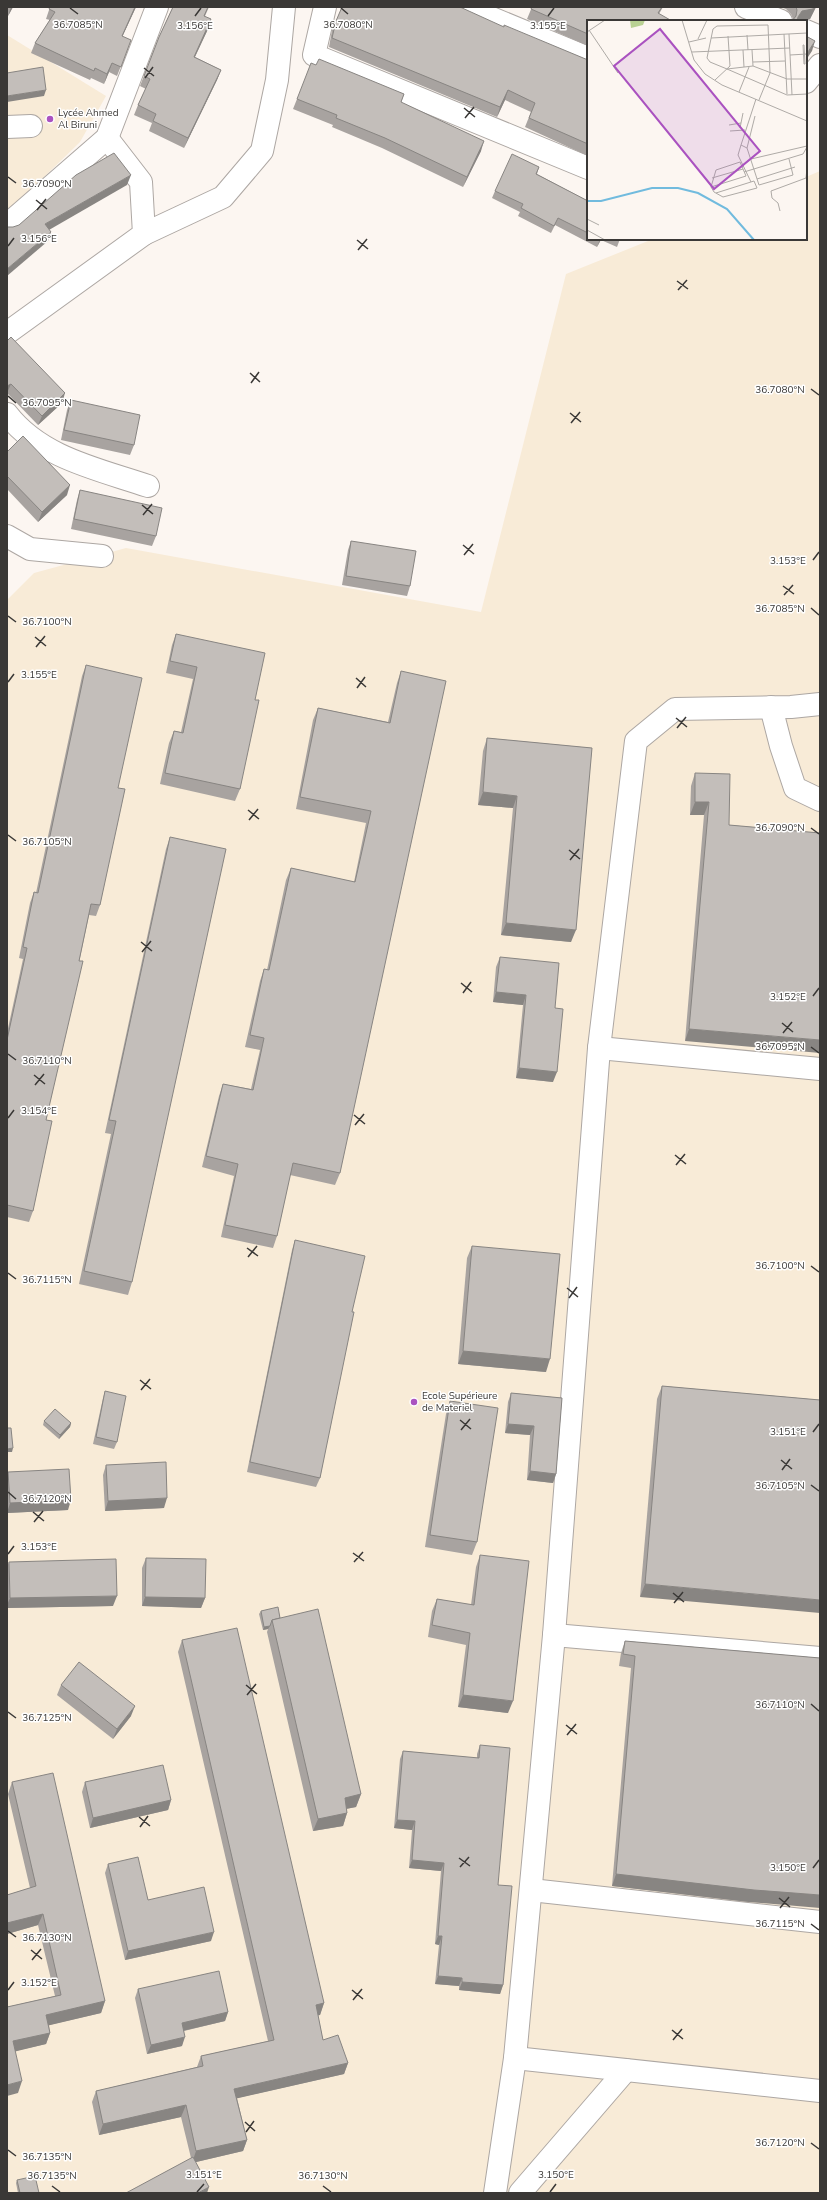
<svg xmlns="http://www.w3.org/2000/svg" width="827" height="2200" viewBox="0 0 827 2200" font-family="'Nunito Sans',sans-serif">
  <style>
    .education { fill: #f8ebd7 }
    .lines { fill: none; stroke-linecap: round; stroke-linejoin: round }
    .minor-casing { stroke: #ada7a3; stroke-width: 24 }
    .minor { stroke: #fff; stroke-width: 22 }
    .wall { fill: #a8a3a0 }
    .shaded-wall { fill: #888582 }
    .building { fill: #c3beba; stroke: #888582 }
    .ticks { fill: none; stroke: #3a3836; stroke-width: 1.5 }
    .poi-dot { fill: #aa52c0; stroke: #fff; stroke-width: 1.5 }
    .labels { text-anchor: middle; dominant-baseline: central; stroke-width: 3; stroke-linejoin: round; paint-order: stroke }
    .poi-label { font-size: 10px; fill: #3a3836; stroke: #fff; text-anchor: start }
    .inset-river { fill: none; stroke: #71bbde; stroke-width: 2 }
    .inset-road { fill: none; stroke: #aeaaa6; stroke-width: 1 }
    .view { fill: #aa52c0; fill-opacity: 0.15; stroke: #aa52c0; stroke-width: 2 }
    .inset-edge { fill: none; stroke: #3a3836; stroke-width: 2 }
    .ticks-label { font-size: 10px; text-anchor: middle; fill: #3a3836; stroke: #fff; stroke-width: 3; stroke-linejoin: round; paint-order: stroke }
  </style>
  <rect width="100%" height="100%" fill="#fcf6f1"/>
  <!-- education -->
  <g class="education">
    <path d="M7,35L106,96L80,142L7,213Z"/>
    <path d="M820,171V2193H7V600L34,573L126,548L481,612L566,274L653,239H806V177Z"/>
  </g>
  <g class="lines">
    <!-- minor casing -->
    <g class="minor-casing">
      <g id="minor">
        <path d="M325,7L314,55L588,168"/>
        <path d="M465,7L588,58"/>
        <path d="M746,7L781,21"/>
        <path d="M806,31L820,37"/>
        <path d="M806,82L820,65"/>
        <path d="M7,127L31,126"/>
        <path d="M7,225L107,138L157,7"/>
        <path d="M144,234L223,197L262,151L277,80L284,7"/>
        <path d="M7,333L144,234L141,182L107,138"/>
        <path d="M7,414C41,458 98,469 148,486"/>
        <path d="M7,536L30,549L102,556"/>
        <path d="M771,707L781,746L795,788L820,800"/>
        <path d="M599,1048L820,1069"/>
        <path d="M554,1635L820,1658"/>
        <path d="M531,1890L820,1922"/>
        <path d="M515,2058L820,2091"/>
        <path d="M495,2193L515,2058L554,1635L599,1048L636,741L675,709L791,707L820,704"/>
        <path d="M520,2193L626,2070"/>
      </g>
    </g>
    <!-- minor -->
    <use href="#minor" class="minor"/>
  </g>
  <!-- wall -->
  <g class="wall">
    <path d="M7,7H13L8,16H7Z"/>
    <path d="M50,7H136L122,37L131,40L117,76L109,72L104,84L91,78L90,80L31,53L35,43L50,20L46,19Z"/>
    <path d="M173,7H209L205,16L208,29L195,57L221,70L217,80L184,148L149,131L152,123L134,115L138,105L146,89L140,86L159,37Z"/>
    <path d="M532,7H663L659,14L588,21V46L527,19Z"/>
    <path d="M780,7H816L810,19L799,21L793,19L791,14L786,9Z"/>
    <path d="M336,21L504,27L588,60V156L525,127L531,112L505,100L497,117L329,47L332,30Z"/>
    <path d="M316,65L404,94L401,103L481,151L463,187L382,148L332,127L333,125L293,109L297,99Z"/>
    <path d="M539,167L537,174L588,201V239H620L617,247L601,240L597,247L555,225L551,233L518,216L520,212L492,198L495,191Z"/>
    <path d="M7,341L62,403L38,425L7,393Z"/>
    <path d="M71,400L134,445L130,455L61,440L67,410Z"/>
    <path d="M7,452L67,495L38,522L7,489Z"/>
    <path d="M80,490L156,536L152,546L71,529L77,500Z"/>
    <path d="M351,541L410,586L407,596L342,585L348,550Z"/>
    <path d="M176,634L255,700L240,789L235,801L160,784L169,743L174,731L181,732L193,679L166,673L172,645Z"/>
    <path d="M86,665L118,788L100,905L96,916L89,915L46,1120L33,1211L29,1222L7,1217V1033L23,959L19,958L30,903L34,892L36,893L82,676Z"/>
    <path d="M401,671L340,1173L335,1185L290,1175L277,1236L273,1248L221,1237L234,1176L202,1167L219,1096L223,1084L251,1089L260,1050L245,1047L260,981L264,969L267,970L286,880L291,868L354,882L366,823L296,809L313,720L318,708L388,722L397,683Z"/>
    <path d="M487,738L592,748L571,942L501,935L513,808L478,805L483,751Z"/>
    <path d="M695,773L729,825L820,833L685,1041L704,815H690L691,786Z"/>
    <path d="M170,837L132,1282L128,1295L79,1284L111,1134L105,1133L166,849Z"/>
    <path d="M500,957L555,1008L553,1082L516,1078L523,1005L493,1002L496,967Z"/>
    <path d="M295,1240L352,1312L320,1478L316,1487L247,1472L292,1250Z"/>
    <path d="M472,1246L546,1372L458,1364L467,1258Z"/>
    <path d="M662,1386L820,1400L640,1597L657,1399Z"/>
    <path d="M105,1391L117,1442L114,1449L93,1444L103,1398Z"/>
    <path d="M511,1393L562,1398L556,1474L553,1483L527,1480L530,1435L505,1433L508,1402Z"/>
    <path d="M450,1401L477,1542L472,1555L425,1547L446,1414Z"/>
    <path d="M44,1421L71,1423L70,1427L59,1439L43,1425Z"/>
    <path d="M106,1465L164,1508L105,1511L103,1475Z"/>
    <path d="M8,1472L68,1510L7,1513V1476Z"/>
    <path d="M480,1555L508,1713L458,1707L466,1645L428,1637L432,1611L437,1599L471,1605L476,1567Z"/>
    <path d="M146,1558L205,1598L201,1608L142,1606V1568Z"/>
    <path d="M9,1562L113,1606L7,1608V1566Z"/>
    <path d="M261,1611L280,1618L361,1794L356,1807L346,1809L347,1813L343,1826L313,1831L267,1632L268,1629L263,1630L259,1614Z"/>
    <path d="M182,1640L324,2003L320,2015H318L323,2040L348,2063L344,2074L237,2098L247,2140L243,2151L196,2162L191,2158L181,2117L99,2135L92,2102L96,2091L197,2067L201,2056L268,2041L178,1652Z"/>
    <path d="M625,1641L820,1658L749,1902L612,1886L631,1668L619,1666L621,1653Z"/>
    <path d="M61,1685L131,1716L113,1739L57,1695Z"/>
    <path d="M480,1745L498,1885L503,1985L500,1994L459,1990V1986L435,1984L439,1945L435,1944L441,1871L409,1868L412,1830L394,1828L400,1759L403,1751L477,1758V1754Z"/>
    <path d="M12,1782L105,2001L101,2013L49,2025L50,2033L46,2044L15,2051L18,2093L7,2007L55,1996L38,1925L7,1934V1895L30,1888L8,1794Z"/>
    <path d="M85,1782L171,1800L168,1810L90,1828L82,1792Z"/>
    <path d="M108,1864L148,1900L211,1941L125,1960L105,1873Z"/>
    <path d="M138,1989L228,2012L225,2021L184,2031L182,2046L147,2054L135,1998Z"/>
    <path d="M17,2180L39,2193H18L16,2183Z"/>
  </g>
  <!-- shaded-wall -->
  <g class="shaded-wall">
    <path d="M11,7H13L8,16Z"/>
    <path d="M135,7H136L118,46L122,36Z"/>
    <path d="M814,7H816L810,19L796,21L798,17L802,11Z"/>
    <path d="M211,19L208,29L190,67L194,57Z"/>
    <path d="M815,41L812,51L806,60V55Z"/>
    <path d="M112,63L109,72L104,84L107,74Z"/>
    <path d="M221,70L217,80L184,148L188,138Z"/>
    <path d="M46,90L44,96L7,102V96Z"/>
    <path d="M508,90L505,100L497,117L500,107Z"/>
    <path d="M484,141L481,151L463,187L467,177Z"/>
    <path d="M131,175L127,185L42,234L45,224Z"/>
    <path d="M51,232L48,241L7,276V269Z"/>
    <path d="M600,239H601L597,247Z"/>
    <path d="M11,384L7,393V386Z"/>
    <path d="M65,393L62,403L38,425L42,416Z"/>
    <path d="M70,485L67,495L38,522L42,512Z"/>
    <path d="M483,792L517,796L513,808L478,805Z"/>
    <path d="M695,802H709L704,815H690Z"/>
    <path d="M506,923L576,930L571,942L501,935Z"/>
    <path d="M496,992L526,995L523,1005L493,1002Z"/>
    <path d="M689,1029L820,1040V1053L685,1041Z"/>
    <path d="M519,1068L557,1072L553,1082L516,1078Z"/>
    <path d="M463,1351L550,1359L546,1372L458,1364Z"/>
    <path d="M71,1423L70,1427L59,1439L60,1435Z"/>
    <path d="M508,1424L534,1426L530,1435L505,1433Z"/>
    <path d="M13,1448L12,1452H7V1449Z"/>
    <path d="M530,1471L556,1474L553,1483L527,1480Z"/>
    <path d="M167,1498L164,1508L105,1511L108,1501Z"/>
    <path d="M71,1500L68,1510L7,1513L10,1503Z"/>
    <path d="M645,1584L820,1600V1613L640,1597Z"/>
    <path d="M117,1596L113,1606L7,1608V1605L10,1598Z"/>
    <path d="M145,1597L205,1598L201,1608L142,1606Z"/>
    <path d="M270,1626L268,1629L263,1630L264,1627Z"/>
    <path d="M463,1695L513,1701L508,1713L458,1707Z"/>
    <path d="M135,1706L131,1716L113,1739L117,1729Z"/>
    <path d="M361,1794L356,1807L340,1810L345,1798Z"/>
    <path d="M171,1800L168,1810L90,1828L93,1818Z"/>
    <path d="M347,1813L343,1826L313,1831L318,1819Z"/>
    <path d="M397,1820L415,1821L412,1830L394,1828Z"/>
    <path d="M412,1860L444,1863L441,1871L409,1868Z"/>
    <path d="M616,1874L820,1895V1908L749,1902L612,1886Z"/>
    <path d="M43,1914L38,1925L7,1934V1923Z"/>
    <path d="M214,1932L211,1941L125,1960L128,1951Z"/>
    <path d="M438,1936H442L439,1945L435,1944Z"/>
    <path d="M438,1976L462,1978L459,1986L435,1984Z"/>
    <path d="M462,1982L503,1985L500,1994L459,1990Z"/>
    <path d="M105,2001L101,2013L42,2027L46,2015Z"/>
    <path d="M324,2003L320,2015L312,2017L316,2005Z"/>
    <path d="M228,2012L225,2021L178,2032L182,2023Z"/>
    <path d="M50,2033L46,2044L9,2053L13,2041Z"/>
    <path d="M185,2037L182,2046L147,2054L151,2045Z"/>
    <path d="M348,2063L344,2074L230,2100L234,2089Z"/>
    <path d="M22,2081L18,2093L7,2096V2085Z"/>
    <path d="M186,2105L181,2117L99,2135L103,2124Z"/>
    <path d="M247,2140L243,2151L192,2163L196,2151Z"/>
    <path d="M209,2187L207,2193H198Z"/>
  </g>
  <!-- building -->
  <g class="building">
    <path d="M50,7H135L122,36L131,40L121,67L112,63L107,74L95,68L94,71L35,43L55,12L49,9Z"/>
    <path d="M173,7H208L204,16L211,19L194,57L221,70L188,138L153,121L156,114L138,105L150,79L144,76L159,37Z"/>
    <path d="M342,7H460L504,27V25L588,60V144L529,118L535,103L508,90L500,107L332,38L336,21Z"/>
    <path d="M532,7H662L658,13L672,21H588V34L531,9Z"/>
    <path d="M796,7H814L813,9L802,11L798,17L797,21H792L796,16L797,10Z"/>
    <path d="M806,36L815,41L806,55Z"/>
    <path d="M319,59L404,94L401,102L484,141L467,177L385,138L336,118L337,115L297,99L311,63L316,65Z"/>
    <path d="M43,67L46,90L7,96V73Z"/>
    <path d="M114,153L131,175L45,224L51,232L7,269V227H13L19,225L76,175Z"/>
    <path d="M512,154L539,167L536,174L588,201V233L558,218L554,226L521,208L523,204L495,191Z"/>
    <path d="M11,337L65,393L42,416L11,384L7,386V341Z"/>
    <path d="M71,400L140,415L134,445L64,430Z"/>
    <path d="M23,436L70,485L42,512L7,476V452Z"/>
    <path d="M80,490L162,508L156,536L74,519Z"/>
    <path d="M351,541L416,551L410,586L346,576Z"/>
    <path d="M176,634L265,653L255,700H259L240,789L165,773L174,731L183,733L197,667L170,661Z"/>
    <path d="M86,665L142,678L118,788L125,789L100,905L91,904L79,961H83L46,1120L52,1121L33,1211L7,1205V1040L27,948L23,947L34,892L38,893Z"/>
    <path d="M401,671L446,681L340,1173L293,1163L277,1236L225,1225L238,1164L206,1156L223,1084L253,1090L264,1038L250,1035L264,969L269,970L291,868L355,882L371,811L300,797L318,708L390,723Z"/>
    <path d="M487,738L592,748L576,930L506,923L517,796L483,792Z"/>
    <path d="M695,773L730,774L729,825L820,833V1040L689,1029L709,802H695Z"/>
    <path d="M170,837L226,849L132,1282L84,1271L116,1121L109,1120Z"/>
    <path d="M500,957L559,963L555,1008L563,1009L557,1072L519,1068L526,995L496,992Z"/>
    <path d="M295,1240L365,1256L352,1312H354L320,1478L250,1462Z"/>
    <path d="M472,1246L560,1254L550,1359L463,1351Z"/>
    <path d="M662,1386L820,1400V1600L645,1584Z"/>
    <path d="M105,1391L126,1396L117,1442L96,1437Z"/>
    <path d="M511,1393L562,1398L556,1474L530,1471L534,1426L508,1424Z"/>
    <path d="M450,1401L498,1408L477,1542L430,1535Z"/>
    <path d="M55,1409L71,1423L60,1435L44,1421Z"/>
    <path d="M7,1428H11L13,1448L7,1449Z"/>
    <path d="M166,1462L167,1498L108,1501L106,1465Z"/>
    <path d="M69,1469L71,1500L10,1503L8,1472Z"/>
    <path d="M480,1555L529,1561L513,1701L463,1695L470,1633L432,1625L437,1599L474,1605Z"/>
    <path d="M146,1558L206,1559L205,1598L145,1597Z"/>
    <path d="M116,1559L117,1596L10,1598L9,1562Z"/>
    <path d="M278,1607L280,1618L272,1620L270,1626L264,1627L261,1611Z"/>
    <path d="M318,1609L361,1794L345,1798L347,1813L318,1819L272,1620Z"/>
    <path d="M237,1628L324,2003L316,2005L323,2040L338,2035L348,2063L234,2089L247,2140L196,2151L186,2105L103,2124L96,2091L203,2066L201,2056L274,2040L182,1640Z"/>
    <path d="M625,1641L820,1658V1895L754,1890L616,1874L635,1656L623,1654Z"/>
    <path d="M79,1662L135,1706L117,1729L61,1685Z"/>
    <path d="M480,1745L510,1748L498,1885L512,1886L503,1985L462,1982V1978L438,1976L442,1936H438L444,1863L412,1860L415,1821L397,1820L403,1751L479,1758Z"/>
    <path d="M163,1765L171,1800L93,1818L85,1782Z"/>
    <path d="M53,1773L105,2001L46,2015L50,2033L13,2041L22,2081L7,2085V2007L61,1995L43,1914L7,1923V1895L36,1886L12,1782Z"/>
    <path d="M138,1857L148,1900L204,1887L214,1932L128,1951L108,1864Z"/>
    <path d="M219,1971L228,2012L182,2023L185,2037L151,2045L138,1989Z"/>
    <path d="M193,2157L209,2187L198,2193H126Z"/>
    <path d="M35,2176L39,2193H20L17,2180Z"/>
  </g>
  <!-- ticks -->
  <path class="ticks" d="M70,8L78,14M341,8L348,14M195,16L201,8M548,16L554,8M144,68L154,76M145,78L153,67M464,108L475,117M465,118L474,107M8,177L16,183M36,200L47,209M37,210L46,199M357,240L368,249M8,246L14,238M358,250L367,239M677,281L688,289M678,290L687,280M250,373L260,382M251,383L259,372M811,389L819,395M8,396L16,403M570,413L581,422M571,423L580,412M142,505L153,514M143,515L152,504M463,545L474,554M464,555L473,544M813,560L819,552M783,586L794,594M784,595L793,585M811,608L819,615M8,616L16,622M35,637L46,646M36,647L45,636M356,678L366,687M8,682L14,674M357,688L365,677M676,718L687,727M677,728L686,717M248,810L259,819M249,820L258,809M811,828L819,834M8,835L16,841M569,850L580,859M570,860L579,849M141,942L152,951M142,952L151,941M461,983L472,992M463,993L471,982M813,996L819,988M782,1023L793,1032M783,1033L792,1022M811,1047L819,1053M8,1054L16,1060M34,1075L45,1084M35,1085L44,1074M354,1115L365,1124M8,1118L14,1110M355,1125L364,1114M675,1155L686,1164M676,1165L685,1154M247,1248L258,1256M248,1257L257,1246M811,1266L819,1272M8,1273L16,1279M567,1288L578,1297M569,1298L577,1287M140,1380L151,1389M141,1390L150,1379M460,1420L471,1429M461,1430L470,1419M813,1432L819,1424M781,1460L792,1469M782,1470L790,1459M811,1485L819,1491M8,1492L16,1499M33,1512L44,1521M34,1522L43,1511M353,1553L364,1561M8,1554L14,1546M354,1562L363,1552M673,1593L684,1602M674,1603L683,1592M246,1685L257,1694M247,1695L256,1684M811,1704L819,1711M8,1712L16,1718M566,1725L577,1734M567,1735L576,1724M139,1817L150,1826M140,1827L148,1816M459,1858L470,1866M460,1867L469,1857M813,1868L819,1860M779,1898L790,1907M780,1908L789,1897M811,1924L819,1930M8,1931L16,1937M31,1950L42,1959M32,1960L41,1949M8,1990L14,1982M352,1990L363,1999M353,2000L362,1989M672,2030L683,2039M673,2040L682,2029M245,2122L255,2131M246,2132L254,2121M811,2143L819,2149M8,2150L16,2156M52,2186L60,2192M323,2186L331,2192M197,2192L204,2184M550,2192L556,2184"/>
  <!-- markers -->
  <g class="poi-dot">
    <circle cx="50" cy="119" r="4"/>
    <circle cx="414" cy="1402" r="4"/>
  </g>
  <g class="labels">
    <!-- poi labels -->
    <g class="poi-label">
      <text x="58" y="113">Lycée Ahmed<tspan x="58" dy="12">Al Biruni</tspan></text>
      <text x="422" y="1396">Ecole Supérieure<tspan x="422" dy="12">de Materiel</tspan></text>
    </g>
  </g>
  <!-- overview -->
  <g transform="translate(587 20)">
    <rect width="220" height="220" fill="#fcf6f1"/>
    <path d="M43,0H58L56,5L44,8Z" fill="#b9d193"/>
    <path class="inset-river" d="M0,181H14L65,168H91L111,173L140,189L167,220"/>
    <path class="inset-road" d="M95,0L107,40L118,54L135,65L220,101M181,5L130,6L126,9L120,38L123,42L140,49L166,46L200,59H220M2,10L31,53M0,12L18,0M197,14L200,74M202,14L205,75M160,15L161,30M124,18L220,13M111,19L120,0M102,22L119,18M216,25H217L218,44H217ZM156,30L157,47M165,30L166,46M105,32L203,28M203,35L220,34M166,42L198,41M140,49L200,75L220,74M128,60L143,46L141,16M152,72L162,47M172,80L183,53L181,5M168,96L160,128L172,165L206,155L202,139M142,105L154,103M153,108L156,93M143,111L158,110M154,125L151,135L164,162M160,128L154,125L169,79M164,139L220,126M157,152L216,134L220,127M125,158L156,149M170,159L208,147M124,167L159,156M129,173L167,161L170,168L136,177L127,172L124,167L129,150L153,142L159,156M193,191L191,183L185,178L184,171L219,158L220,148M0,199L12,205M0,210L18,220"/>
    <path class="view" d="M73,9L173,131L127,169L27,46Z"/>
    <rect width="220" height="220" class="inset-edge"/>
  </g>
  <g class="ticks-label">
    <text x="78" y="28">36.7085°N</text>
    <text x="348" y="28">36.7080°N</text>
    <text x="195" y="29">3.156°E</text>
    <text x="548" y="29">3.155°E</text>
    <text x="47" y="187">36.7090°N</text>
    <text x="39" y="242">3.156°E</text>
    <text x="780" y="393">36.7080°N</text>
    <text x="47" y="406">36.7095°N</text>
    <text x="788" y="564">3.153°E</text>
    <text x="780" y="612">36.7085°N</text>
    <text x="47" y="625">36.7100°N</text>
    <text x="39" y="678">3.155°E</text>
    <text x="780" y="831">36.7090°N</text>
    <text x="47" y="845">36.7105°N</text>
    <text x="788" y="1000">3.152°E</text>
    <text x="780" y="1050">36.7095°N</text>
    <text x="47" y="1064">36.7110°N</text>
    <text x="39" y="1114">3.154°E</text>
    <text x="780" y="1269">36.7100°N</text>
    <text x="47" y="1283">36.7115°N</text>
    <text x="788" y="1435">3.151°E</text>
    <text x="780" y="1489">36.7105°N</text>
    <text x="47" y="1502">36.7120°N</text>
    <text x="39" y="1550">3.153°E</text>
    <text x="780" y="1708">36.7110°N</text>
    <text x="47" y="1721">36.7125°N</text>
    <text x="788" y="1871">3.150°E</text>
    <text x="780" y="1927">36.7115°N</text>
    <text x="47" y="1941">36.7130°N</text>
    <text x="39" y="1986">3.152°E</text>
    <text x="780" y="2146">36.7120°N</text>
    <text x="47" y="2160">36.7135°N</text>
    <text x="204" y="2178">3.151°E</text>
    <text x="556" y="2178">3.150°E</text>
    <text x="52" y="2179">36.7135°N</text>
    <text x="323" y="2179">36.7130°N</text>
  </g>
  <!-- border -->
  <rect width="827" height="2200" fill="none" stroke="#3a3836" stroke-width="16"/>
</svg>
